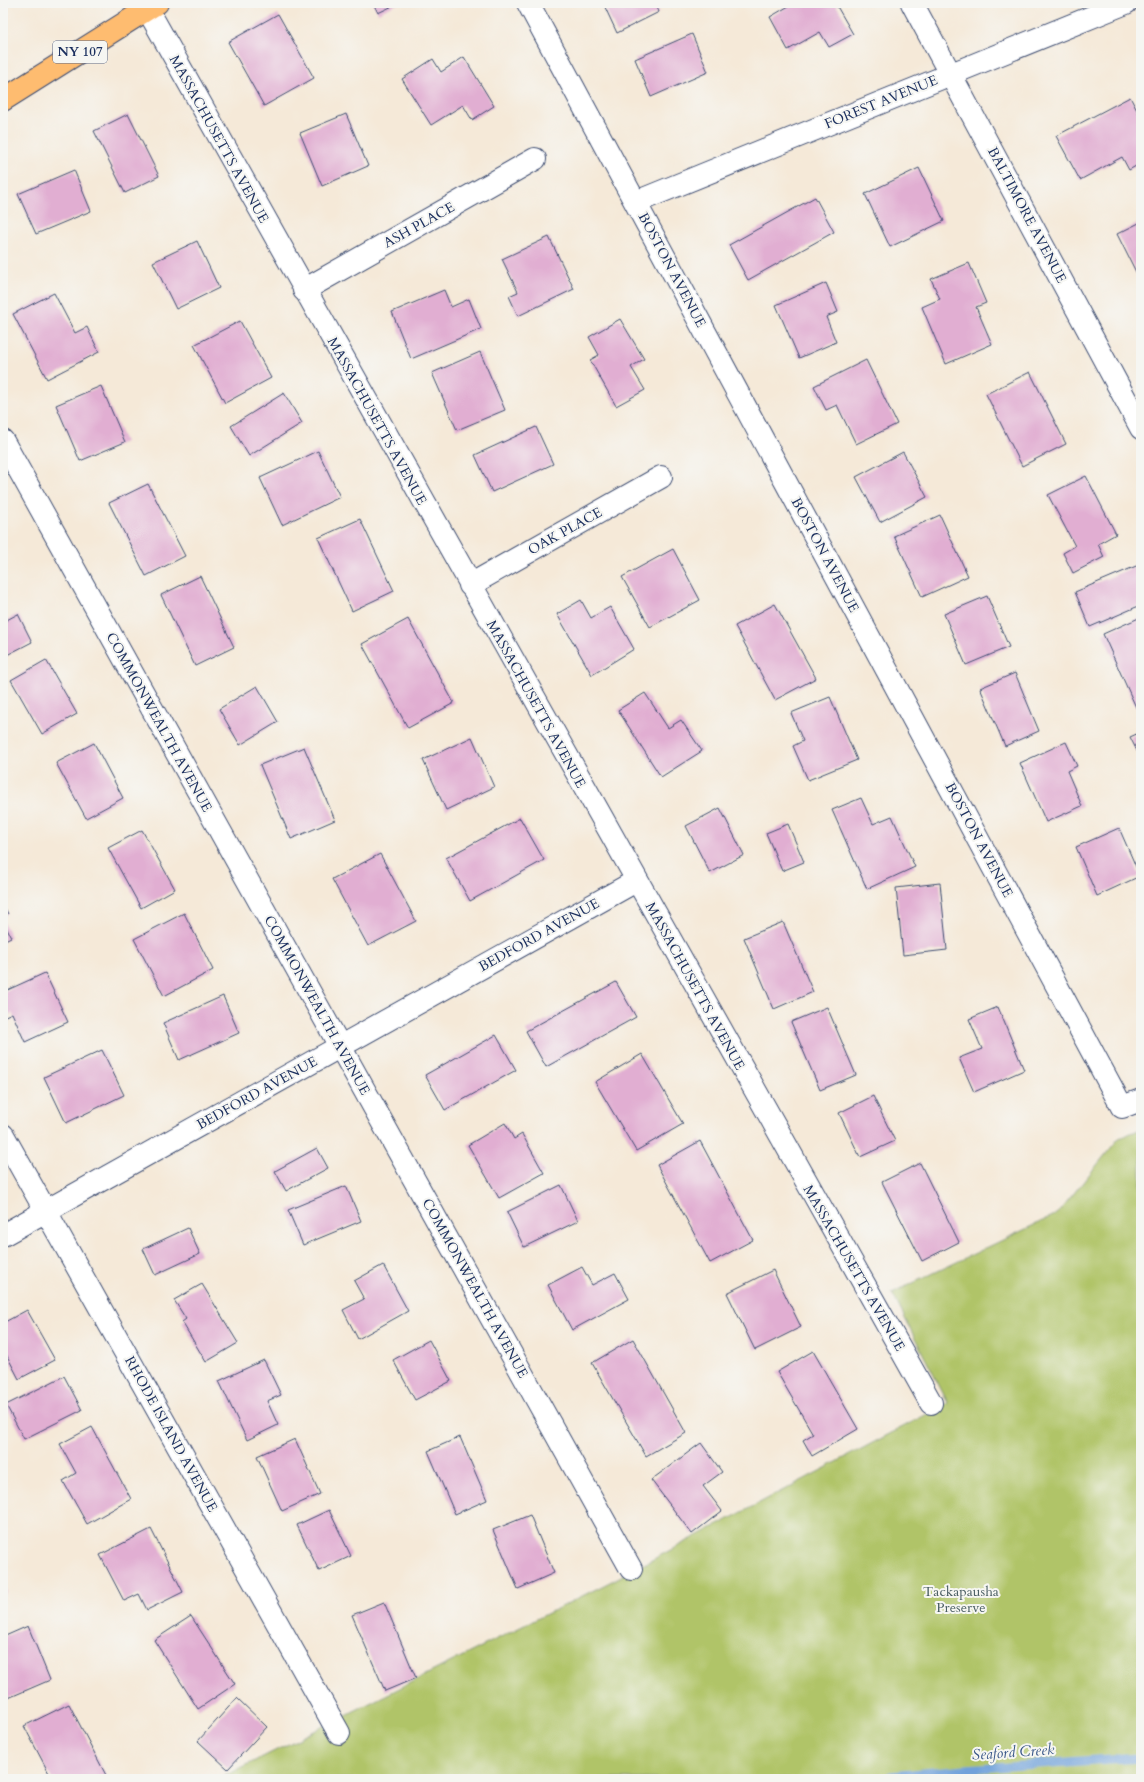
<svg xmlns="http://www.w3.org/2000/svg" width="1144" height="1782" viewBox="0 0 1144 1782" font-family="Cardo,serif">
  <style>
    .green { fill: #b0c468; stroke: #667a63 }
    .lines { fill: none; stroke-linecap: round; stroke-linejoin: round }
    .stream { stroke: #70a1da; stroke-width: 9 }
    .building { fill: #e1aed2 }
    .minor-casing { stroke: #3c4b70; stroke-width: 24 }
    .major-casing { stroke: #3c4b70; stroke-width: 24 }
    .minor { stroke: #fff; stroke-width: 22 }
    .major { stroke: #febc70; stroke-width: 22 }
    .labels { text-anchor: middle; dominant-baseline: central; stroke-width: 4; stroke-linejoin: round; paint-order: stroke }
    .shield { fill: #f6f6f2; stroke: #5d6b8a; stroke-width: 1 }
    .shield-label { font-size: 13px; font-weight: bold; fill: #1b2f5e }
    .street-label { font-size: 14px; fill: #1b2f5e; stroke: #f6f6f2 }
    .park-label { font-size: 14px; fill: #485c61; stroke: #f6f6f2 }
    .water-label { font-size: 15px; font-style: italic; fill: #395789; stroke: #f6f6f2 }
  </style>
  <rect width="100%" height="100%" fill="#f6f6f2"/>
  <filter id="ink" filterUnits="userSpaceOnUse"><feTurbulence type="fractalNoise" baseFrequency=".025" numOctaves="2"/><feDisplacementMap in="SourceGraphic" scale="8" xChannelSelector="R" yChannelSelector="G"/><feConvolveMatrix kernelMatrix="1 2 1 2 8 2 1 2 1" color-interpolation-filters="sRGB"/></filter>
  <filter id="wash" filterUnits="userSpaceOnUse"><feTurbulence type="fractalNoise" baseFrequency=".012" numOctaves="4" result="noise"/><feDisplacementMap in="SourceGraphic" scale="16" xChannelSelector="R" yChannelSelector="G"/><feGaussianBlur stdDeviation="0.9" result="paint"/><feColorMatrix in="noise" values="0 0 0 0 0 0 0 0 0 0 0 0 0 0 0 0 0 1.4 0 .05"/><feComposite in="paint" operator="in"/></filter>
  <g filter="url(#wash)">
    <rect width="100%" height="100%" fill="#f5e9d8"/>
    <!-- green -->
    <path class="green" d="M1141,1129V1779H219L612,1581L948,1403L892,1293L1057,1214L1119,1138Z"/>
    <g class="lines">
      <!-- stream -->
      <path class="stream" d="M888,1779L891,1776L965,1769L1141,1757"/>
    </g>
    <g id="blocks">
      <!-- building -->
      <g class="building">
        <path d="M373,3H399L378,13Z"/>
        <path d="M603,3H655L659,12L617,33Z"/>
        <path d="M794,3H835L853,34L829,47L820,32L788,50L770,17Z"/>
        <path d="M278,14L314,78L264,106L228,42Z"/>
        <path d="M692,34L708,72L651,97L635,59Z"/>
        <path d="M464,57L494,106L472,120L463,105L431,125L402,79L433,59L441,72Z"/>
        <path d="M1130,97L1141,118V163L1129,170L1122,157L1080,180L1056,136Z"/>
        <path d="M128,114L159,176L125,193L94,131Z"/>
        <path d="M346,114L368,166L322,186L300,133Z"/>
        <path d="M919,168L944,221L890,247L865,194Z"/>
        <path d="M74,170L91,211L36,234L18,194Z"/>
        <path d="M815,197L834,232L748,280L729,245Z"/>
        <path d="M1141,222V282L1117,234Z"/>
        <path d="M549,237L574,289L518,316L509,296L518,292L502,259Z"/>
        <path d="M197,241L219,288L176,309L153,262Z"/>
        <path d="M969,263L986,303L976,307L992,344L946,364L922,307L940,299L931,279Z"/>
        <path d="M826,283L838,312L826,317L836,342L799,358L776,305Z"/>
        <path d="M444,290L451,307L469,299L481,329L411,359L392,312Z"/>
        <path d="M54,293L75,333L87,327L99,352L47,379L13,314Z"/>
        <path d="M620,319L644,359L631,367L645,390L616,406L590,360L599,355L589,337Z"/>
        <path d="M240,321L271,378L225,403L194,345Z"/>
        <path d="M480,352L505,410L457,430L432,373Z"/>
        <path d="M866,360L897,424L856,444L837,405L826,410L814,386Z"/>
        <path d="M1030,372L1066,444L1022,466L986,394Z"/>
        <path d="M101,386L125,442L80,461L56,405Z"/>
        <path d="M284,393L302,423L249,456L231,426Z"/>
        <path d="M536,427L553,464L492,492L475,455Z"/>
        <path d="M318,451L340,497L282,525L260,478Z"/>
        <path d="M903,452L927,497L880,522L856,477Z"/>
        <path d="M1086,476L1116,534L1098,544L1104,557L1073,573L1063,553L1075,546L1048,495Z"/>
        <path d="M148,484L185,556L146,576L109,503Z"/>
        <path d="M940,515L968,576L922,597L894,536Z"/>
        <path d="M360,519L394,591L352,611L318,538Z"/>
        <path d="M673,549L700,600L650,627L622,577Z"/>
        <path d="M1141,564V605L1090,627L1075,592Z"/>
        <path d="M200,576L234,647L195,666L161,595Z"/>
        <path d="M987,596L1009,647L966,665L944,614Z"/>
        <path d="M581,600L591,618L610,607L634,649L592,675L557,614Z"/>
        <path d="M775,604L816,678L775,700L735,626Z"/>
        <path d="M18,614L32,642L3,657V622Z"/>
        <path d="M1141,617V713L1139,714L1103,634Z"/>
        <path d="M408,619L454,703L408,728L362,644Z"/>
        <path d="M46,660L77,714L42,734L11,680Z"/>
        <path d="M1015,673L1039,731L1005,746L980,688Z"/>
        <path d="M257,686L278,722L240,745L219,709Z"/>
        <path d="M645,693L668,728L681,720L702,751L661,777L618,710Z"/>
        <path d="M830,697L857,760L808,780L793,746L803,741L791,713Z"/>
        <path d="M1141,732V759L1130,737Z"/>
        <path d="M472,737L494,787L446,810L423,760Z"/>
        <path d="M1066,742L1077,766L1067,771L1082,806L1046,822L1020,763Z"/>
        <path d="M94,743L123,798L86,818L56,763Z"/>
        <path d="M304,747L335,820L291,839L260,765Z"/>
        <path d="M861,798L873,824L892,816L915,867L867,889L832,810Z"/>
        <path d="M720,808L744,855L710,873L686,826Z"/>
        <path d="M520,818L544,860L470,901L446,858Z"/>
        <path d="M788,824L804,862L782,871L766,833Z"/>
        <path d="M1119,828L1140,876L1097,896L1076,847Z"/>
        <path d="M142,830L175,889L141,908L108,848Z"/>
        <path d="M380,854L416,921L368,946L332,879Z"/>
        <path d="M940,883L947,950L903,955L896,888Z"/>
        <path d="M3,904L8,914L3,916Z"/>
        <path d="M184,913L213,970L164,996L134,939Z"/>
        <path d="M3,921L11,937L3,941Z"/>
        <path d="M783,922L813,992L774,1009L744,938Z"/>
        <path d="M45,973L68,1022L25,1042L12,1013L3,1017V992Z"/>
        <path d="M616,982L636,1017L546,1067L526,1031Z"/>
        <path d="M223,996L239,1033L179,1060L163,1023Z"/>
        <path d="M827,1007L856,1075L820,1090L791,1022Z"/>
        <path d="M998,1007L1024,1070L974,1092L959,1058L982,1049L969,1019Z"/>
        <path d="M496,1035L516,1070L445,1110L425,1075Z"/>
        <path d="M102,1050L124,1095L66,1123L44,1077Z"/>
        <path d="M642,1054L683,1124L636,1151L595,1082Z"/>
        <path d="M873,1096L895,1141L860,1157L839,1113Z"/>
        <path d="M505,1123L514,1139L522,1134L544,1173L499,1198L468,1145Z"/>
        <path d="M700,1141L753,1240L710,1263L657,1165Z"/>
        <path d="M317,1148L328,1168L286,1191L275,1171Z"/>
        <path d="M920,1163L959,1242L922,1261L882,1182Z"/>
        <path d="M561,1185L578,1221L524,1247L507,1212Z"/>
        <path d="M346,1186L361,1221L303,1245L288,1210Z"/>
        <path d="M188,1228L200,1254L155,1275L143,1249Z"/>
        <path d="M383,1265L408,1311L358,1339L343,1310L364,1299L354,1281Z"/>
        <path d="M582,1267L592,1285L615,1273L629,1299L572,1330L548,1285Z"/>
        <path d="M773,1270L801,1327L755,1350L727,1293Z"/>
        <path d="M202,1284L238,1343L206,1362L182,1322L186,1319L174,1300Z"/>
        <path d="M27,1310L55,1360L19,1379L5,1352L3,1354V1323Z"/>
        <path d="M633,1339L686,1433L646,1456L592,1363Z"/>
        <path d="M429,1340L451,1381L415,1400L393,1360Z"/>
        <path d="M813,1351L858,1429L812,1456L803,1440L813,1434L777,1372Z"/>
        <path d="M264,1360L281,1395L267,1401L278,1425L247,1440L219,1381Z"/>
        <path d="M64,1376L82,1410L24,1439L6,1405Z"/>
        <path d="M92,1427L131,1499L87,1524L63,1481L76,1473L60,1444Z"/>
        <path d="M460,1437L487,1500L455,1514L428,1451Z"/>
        <path d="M295,1439L320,1494L282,1511L257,1456Z"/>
        <path d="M701,1443L722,1472L703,1486L722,1511L692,1534L651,1480Z"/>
        <path d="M329,1510L351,1556L319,1571L297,1525Z"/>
        <path d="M530,1515L554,1573L518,1589L493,1530Z"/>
        <path d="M151,1529L183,1592L147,1610L139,1594L124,1601L100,1555Z"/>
        <path d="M3,1585L7,1592L3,1595Z"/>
        <path d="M384,1602L416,1678L385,1691L352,1615Z"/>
        <path d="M191,1616L235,1684L198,1709L154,1640Z"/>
        <path d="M28,1626L50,1680L6,1699L3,1692V1637Z"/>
        <path d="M237,1698L267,1727L228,1769L198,1741Z"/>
        <path d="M69,1704L108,1779H52L24,1726Z"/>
      </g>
    </g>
  </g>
  <g filter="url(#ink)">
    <use href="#blocks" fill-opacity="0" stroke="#3c4b70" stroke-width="1"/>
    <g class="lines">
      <!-- minor casing -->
      <g class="minor-casing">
        <g id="minor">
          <path d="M144,3L931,1403"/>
          <path d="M528,3L1122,1107L1141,1100"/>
          <path d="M912,3L1141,428"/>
          <path d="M636,202L1126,3"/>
          <path d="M304,290L535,159"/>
          <path d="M3,441L631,1569"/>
          <path d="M470,585L661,477"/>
          <path d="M3,1135L339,1733"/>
          <path d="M3,1235L636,881"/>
        </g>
      </g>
      <!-- major casing -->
      <g class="major-casing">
        <path id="major" d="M3,100L157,3"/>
      </g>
      <!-- minor -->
      <use href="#minor" class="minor"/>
      <!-- major -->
      <use href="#major" class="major"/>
    </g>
  </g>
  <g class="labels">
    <!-- shield labels -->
    <rect class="shield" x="53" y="41" width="54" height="22" rx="3"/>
    <g class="shield-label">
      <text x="80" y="52">NY 107</text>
    </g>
    <!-- street labels -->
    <g class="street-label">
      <text transform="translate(881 102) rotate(-22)">FOREST AVENUE</text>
      <text transform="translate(219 139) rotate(61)">MASSACHUSETTS AVENUE</text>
      <text transform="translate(1027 215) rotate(62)">BALTIMORE AVENUE</text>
      <text transform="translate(419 225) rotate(-29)">ASH PLACE</text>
      <text transform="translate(672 270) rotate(62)">BOSTON AVENUE</text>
      <text transform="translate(377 421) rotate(61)">MASSACHUSETTS AVENUE</text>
      <text transform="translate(565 531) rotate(-29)">OAK PLACE</text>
      <text transform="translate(825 555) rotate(62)">BOSTON AVENUE</text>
      <text transform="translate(536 704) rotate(61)">MASSACHUSETTS AVENUE</text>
      <text transform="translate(159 722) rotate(61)">COMMONWEALTH AVENUE</text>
      <text transform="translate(979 840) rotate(62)">BOSTON AVENUE</text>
      <text transform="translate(539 935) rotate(-29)">BEDFORD AVENUE</text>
      <text transform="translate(695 986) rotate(61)">MASSACHUSETTS AVENUE</text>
      <text transform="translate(317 1005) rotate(61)">COMMONWEALTH AVENUE</text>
      <text transform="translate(257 1093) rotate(-29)">BEDFORD AVENUE</text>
      <text transform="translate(854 1268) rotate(60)">MASSACHUSETTS AVENUE</text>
      <text transform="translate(475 1288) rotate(61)">COMMONWEALTH AVENUE</text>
      <text transform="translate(171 1434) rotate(61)">RHODE ISLAND AVENUE</text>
    </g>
    <!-- park labels -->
    <g class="park-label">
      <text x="961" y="1591">Tackapausha<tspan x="961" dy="16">Preserve</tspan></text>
    </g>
    <!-- water labels -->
    <g class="water-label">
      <text transform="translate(1013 1752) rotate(-4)">Seaford Creek</text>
    </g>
  </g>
  <!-- margin -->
  <rect width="1144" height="1782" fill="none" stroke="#f6f6f2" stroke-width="16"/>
</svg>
